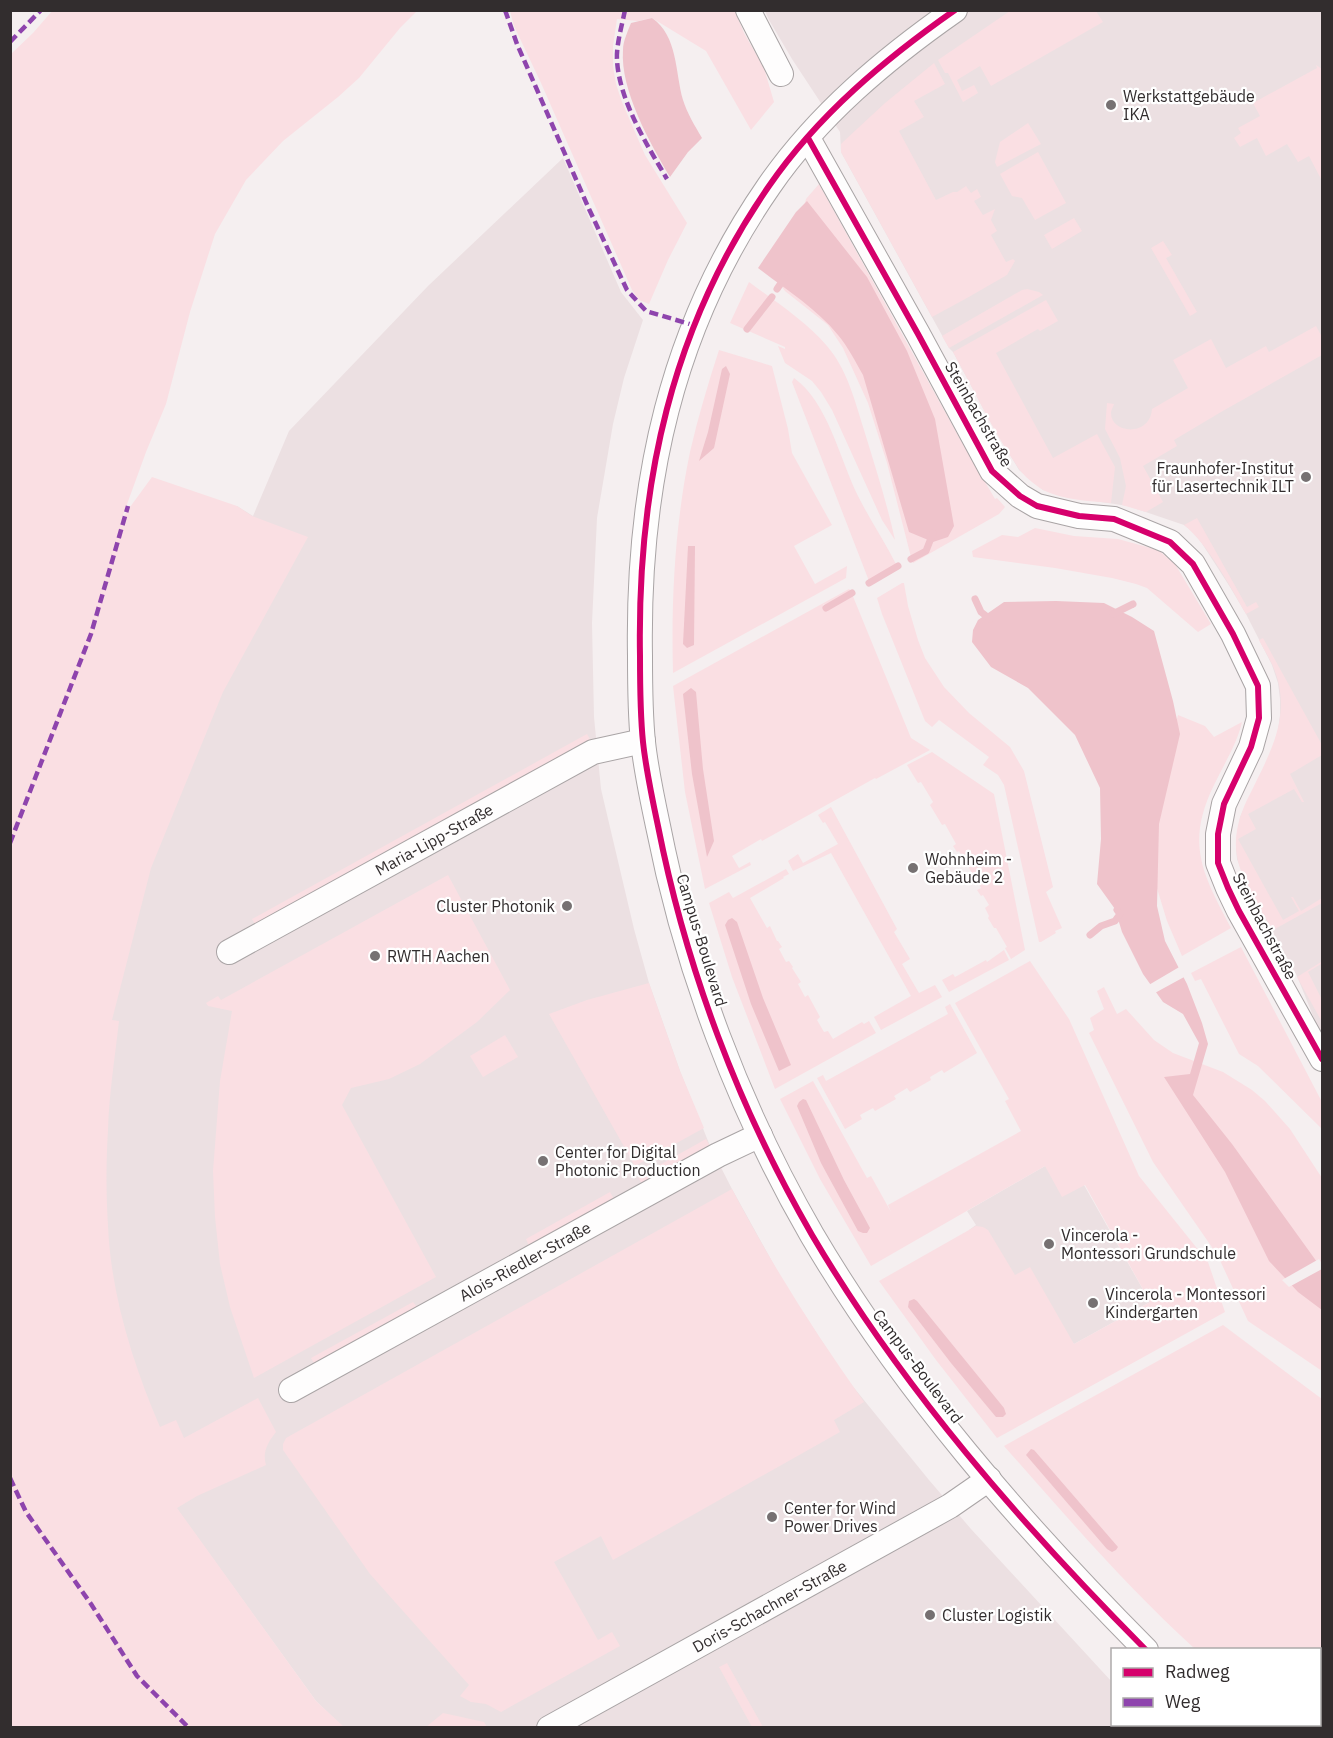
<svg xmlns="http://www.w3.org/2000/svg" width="1333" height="1738" viewBox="0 0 1333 1738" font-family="'IBM Plex Sans',sans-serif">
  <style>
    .built { fill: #ece0e2 }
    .green { fill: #fadfe3 }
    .water { fill: #efc3cb }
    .pier { fill: #f5eff0 }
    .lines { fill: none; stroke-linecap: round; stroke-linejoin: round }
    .stream { stroke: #efc3cb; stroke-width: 7 }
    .minor-casing { stroke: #a9a4a5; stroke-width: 26 }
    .minor { stroke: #fefdfd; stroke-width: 24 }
    .quiet { stroke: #8e44ad; stroke-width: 4.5; stroke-dasharray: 9 4.5; stroke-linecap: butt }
    .cycleway-casing { stroke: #fff; stroke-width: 10 }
    .cycleway { stroke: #d6006c; stroke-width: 6 }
    .poi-dot { fill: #767172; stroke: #fff; stroke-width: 2 }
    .labels { text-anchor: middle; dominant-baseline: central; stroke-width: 4.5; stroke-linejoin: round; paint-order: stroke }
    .poi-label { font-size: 16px; fill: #322d2e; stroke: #fff; text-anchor: start }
    .street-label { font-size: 16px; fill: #322d2e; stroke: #fff }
  </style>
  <rect width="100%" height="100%" fill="#f5eff0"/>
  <!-- built -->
  <g class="built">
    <path d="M765,11H1322V1038L1297,976L1248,887L1237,859L1236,848L1240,817L1270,755L1278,731L1280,715V699L1278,683L1272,665L1246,614L1230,587L1201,542L1193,532L1184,525L1128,506L1068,497L1055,494L1043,490L1019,470L990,421L953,352L949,348L841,152L840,132L792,59L769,20Z"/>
    <path d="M563,158L621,292L643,320L624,378L613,424L597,518L592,623L594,717L601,789L634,929L649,983L680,1071L710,1146L732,1189L785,1285L846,1378L929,1480L971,1529L1112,1682V1724L1156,1725L1159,1727L344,1728L316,1701L169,1498L142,1437L93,1280L91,1016L237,506L253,516L289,431L428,286Z"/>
    <path d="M1045,1166L1084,1185L1150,1302L1074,1344L969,1230L976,1225L967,1211Z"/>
  </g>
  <!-- green -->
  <g class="green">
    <path d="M53,10L417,11L400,28L359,78L338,97L283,141L246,180L215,234L190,312L166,404L146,452L122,518L152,477L237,506L252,516L308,537L223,692L151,868L112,1020L119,1021C115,1057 109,1094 108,1130C106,1161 106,1194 108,1226C111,1295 133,1364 160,1427L176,1420L184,1438L258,1398L276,1432C268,1442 262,1452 266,1465L197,1496L177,1508L316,1701L344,1727H11L10,55L33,33Z"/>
    <path d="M510,11H735L744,33L764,68L774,102L751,130L706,51L652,18L638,21L617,19L613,46V66L616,84L622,102L645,155L687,223L668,260L649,304L639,300L632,290L541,83L514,26Z"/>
    <path d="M1010,11H1096L1103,22L991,86L980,66L957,80L962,91L974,85L978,93L963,102L948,73H945L938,60Z"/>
    <path d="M934,63L945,84L914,101L924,117L899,131L936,200L953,192H957L966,186L971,193L977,189L981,197L974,201L983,215L995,209L991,220L997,231L991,235L1006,262L1013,259L1015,261L1007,275L967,298L932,317L841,152V144L844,141L885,103Z"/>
    <path d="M1316,65L1322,69V181L1309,156L1298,162L1287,144L1266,156L1257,138L1240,147L1234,138L1241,133L1238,128L1260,116L1253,103L1317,68Z"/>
    <path d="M1028,123L1041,144L997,167L995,162L1000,142Z"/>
    <path d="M1038,152L1066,203L1035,220L1022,198L1012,196L1000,174Z"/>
    <path d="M819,184L960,439L995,499L997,498L1005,507L999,514L913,563L912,561L928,552L930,541H927L924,550L911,557L887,463L868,403L843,348L828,325L785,291L769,270L801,217L806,199Z"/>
    <path d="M1074,218L1082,231L1052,249L1044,235Z"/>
    <path d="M1163,241L1172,255L1166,258L1197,312L1190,316L1151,248Z"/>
    <path d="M749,282C776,302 806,321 827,346C847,369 855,401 864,430C875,466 887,503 895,540L882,520L832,410L821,392L812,381L785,363L778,346L785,349V347L730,323Z"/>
    <path d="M1027,289L1039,292L1043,295L949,348L942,336L1022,290Z"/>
    <path d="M1046,300L1058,321L1040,331L1038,329L996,353L1053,458L1097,434L1115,467L1111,503C1089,501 1063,500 1043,490C1035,485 1024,476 1019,469C994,433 974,390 953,352Z"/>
    <path d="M1316,326L1322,337V355L1221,412L1174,440L1177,446L1143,466L1163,502L1146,512L1122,505L1126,486L1120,458L1105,429L1107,403L1114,404C1113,407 1111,410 1111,413C1111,434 1150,437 1152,409L1188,388L1173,360L1211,339L1226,368L1266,346L1269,352Z"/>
    <path d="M719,350L772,366L788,429L792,453L832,525L794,546L815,584L847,566L846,578L673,673C671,599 675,524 690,452C698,417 708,384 719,350Z"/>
    <path d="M794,378C828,402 840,460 858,496C870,520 885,542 897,566L869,581L792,382Z"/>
    <path d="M1197,518L1247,607L1256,602L1259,607L1246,614C1231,588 1208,544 1184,525Z"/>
    <path d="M1035,528L1074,536L1118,539L1158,550L1175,564L1211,624L1198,632L1147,588L1136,584L1112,578L1055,568L973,557L972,551L1002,535L1018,537Z"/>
    <path d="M902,583H904L908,606L918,640L925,658L944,687L969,713L1010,747L1024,771L1053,887L1046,892L1062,928L1055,931L1056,933L1041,942H1039L1004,785L998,775L983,765L989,757L939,720L932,727L925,721L882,614L877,598Z"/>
    <path d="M849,589L851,591L825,606L824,604L823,605L828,612L827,608L852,594L911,738L930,750L876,779L875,778L762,841L761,839L732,856L739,868L750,862L751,865L705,889L685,792L673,686Z"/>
    <path d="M1263,638L1322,745V755L1290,774L1304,802H1302L1294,789L1248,814L1256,829L1238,839L1283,920L1299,911L1291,897H1293L1301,911L1322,898V903L1273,930C1260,908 1241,881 1237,856C1233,835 1240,813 1250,794C1271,751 1294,713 1272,664C1268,656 1263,648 1259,640Z"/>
    <path d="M1178,715L1205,726L1214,737L1242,722C1237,744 1224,764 1214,785C1185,844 1203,875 1231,928L1182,956L1167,921L1156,885L1154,806Z"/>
    <path d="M587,734L591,741L256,926L252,919Z"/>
    <path d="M932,752L994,794L1025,950L1011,959L1005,948L1007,947L996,928H994L988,918L989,916L985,908L989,905L983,895L981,896L977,890L981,888L959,851L957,852L953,846L956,844L945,824L942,825L930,805L933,802L921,782L918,783L907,765Z"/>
    <path d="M831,807L897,929L894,932L910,959L902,964L919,993L935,985L942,997L881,1030L874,1017L911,996L831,853L793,871L788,861L798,854L803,863L838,844L825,822L823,823L818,815Z"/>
    <path d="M786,869L789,874L783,877L784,878L750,898L767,928L770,926L777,941H778L782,947L779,949L786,962L789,961L793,967L792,968L801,982L798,984L805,997L808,995L820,1017L817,1020L824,1032L828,1031L833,1039L862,1022L864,1024L869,1021L876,1033L775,1089L732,977L709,903L729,892L733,898Z"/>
    <path d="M448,875L510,990L477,1022L420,1064L389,1079L351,1088L342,1105L436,1277L254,1378L230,1307L220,1264L215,1217L213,1171L220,1081L232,1011L208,1006L206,1003L218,996L221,1000Z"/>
    <path d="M1241,947L1322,1102V1129L1258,1066L1239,1054L1201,979L1195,981L1191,973Z"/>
    <path d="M1004,950L1009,960L949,992L942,980L953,974L955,977L986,960L987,962Z"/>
    <path d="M1030,961L1069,1019L1139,1176L1208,1262L1225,1312L997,1438L936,1360L879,1281L976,1226L983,1227L988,1230L1015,1275L1030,1267L1074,1344L1150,1302L1085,1185L1062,1197L1045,1166L871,1266L820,1179L780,1099L813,1081L867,1178L871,1176L891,1212L888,1205L1021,1131L1005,1101L1009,1099L955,1003Z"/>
    <path d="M1321,962V964L1308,972L1322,1000L1321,1004L1322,1022L1297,977Z"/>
    <path d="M649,983L680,1071L704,1128L635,1166L549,1014L587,1000Z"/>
    <path d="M1104,987L1117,1014L1126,1009L1154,1040L1173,1053L1223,1072L1252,1090L1265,1101L1290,1129L1322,1178V1371L1248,1321L1218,1256L1153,1162L1089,1033L1094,1030L1090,1018L1104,1009L1097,991Z"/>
    <path d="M950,1004L977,1053L944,1073L942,1070L930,1077L931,1080L910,1092L907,1088L894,1096L896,1099L875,1111L873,1108L860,1115L862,1119L845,1129L817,1078L823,1075L826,1081L948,1014L945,1007Z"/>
    <path d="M505,1035L518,1057L483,1077L470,1056Z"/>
    <path d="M706,1139L710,1146L642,1184L638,1177Z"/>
    <path d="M732,1189C771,1264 816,1334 864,1402L834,1420L840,1432L613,1560L601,1536L554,1562L598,1640L612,1632L620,1646L501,1712L486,1704L471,1702L460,1696L469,1685L370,1574L283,1450V1444L286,1438Z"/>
    <path d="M610,1192L614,1199L529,1246L526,1239Z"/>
    <path d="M413,1302L418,1308L315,1365L311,1358Z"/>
    <path d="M1223,1325L1322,1399V1726L1320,1728H1279L1276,1725L1320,1724V1650L1195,1649C1126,1586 1065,1515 1004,1446Z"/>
    <path d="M727,1663L763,1727H752L719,1667Z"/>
    <path d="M443,1713L484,1722L487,1727H426Z"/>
  </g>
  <!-- water -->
  <g class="water">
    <path d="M652,18C678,36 675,72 683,100C687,113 695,126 702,138L688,152L670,177C650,143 620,90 623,50C623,41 628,31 631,23Z"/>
    <path d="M807,201L867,277L907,351L935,419L954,526L948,537L933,542L909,532L863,375C855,361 848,347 838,335C816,308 785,289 758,268L796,212Z"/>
    <path d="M726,366L730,374L714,448L699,461L708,432L722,369Z"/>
    <path d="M688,546H695L694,645L687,648L683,644Z"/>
    <path d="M1056,601L1104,603L1132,617L1154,631L1173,701L1180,734L1159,824L1157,906L1165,941L1187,984L1202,1023L1208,1044L1193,1095L1232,1144L1322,1269V1310L1298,1292L1269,1261L1225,1172L1164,1077L1190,1074L1199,1043L1183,1014L1163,1002L1143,974L1122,932L1115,909L1097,884L1101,839L1100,788L1075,735L1028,688L991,667L972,642L973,630L978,620L1004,602Z"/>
    <path d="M691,688L696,692L703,769L714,841L707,857L692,774L683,694Z"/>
    <path d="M732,918L737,922L763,998L791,1065L779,1071L751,1004L725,925L728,920Z"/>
    <path d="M803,1099L806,1100L844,1180L870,1228L867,1233H863L858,1231L821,1163L797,1106L799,1102Z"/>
    <path d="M914,1299L917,1301L1004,1408L1006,1414L1003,1417H996L951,1363L908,1307L909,1301Z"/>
    <path d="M1031,1449L1034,1450L1118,1547L1116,1550L1112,1552L1107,1549L1026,1455Z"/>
  </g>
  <!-- pier -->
  <g class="pier">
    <path d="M1181,966L1186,976L1153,994L1147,986Z"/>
    <path d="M1319,1259L1322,1264V1269L1289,1287L1282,1280Z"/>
  </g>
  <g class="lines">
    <!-- stream -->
    <g class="stream">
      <path d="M777,289L785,277"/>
      <path d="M747,329L772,297"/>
      <path d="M911,559L926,551L933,533"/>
      <path d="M869,583L898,566"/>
      <path d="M975,599L981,612L990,619"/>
      <path d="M826,608L852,593"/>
      <path d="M1113,614L1133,604"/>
      <path d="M1090,935L1101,926L1115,921L1120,914L1117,910"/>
    </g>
    <!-- minor casing -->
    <g class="minor-casing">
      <g id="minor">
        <path d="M748,10L781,74"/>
        <path d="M955,10C885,59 818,115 769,186C671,327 637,486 640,656C640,684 640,713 643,742C646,770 652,798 658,826C686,968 739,1109 812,1235C902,1388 1021,1524 1146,1650"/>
        <path d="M808,138L918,334L992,471L1020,496L1037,506L1079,516L1114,519L1170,542L1193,564L1233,634L1258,686L1259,718L1251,747L1224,804L1218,834V863L1228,888L1239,911L1322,1059"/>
        <path id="s1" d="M229,952L593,752L643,741"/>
        <path id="s2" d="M291,1390L718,1155L760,1135"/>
        <path d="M1225,1724L1228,1728"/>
        <path id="s3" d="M549,1728L950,1506L989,1479"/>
      </g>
    </g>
    <!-- minor -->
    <use href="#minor" class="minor"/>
    <!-- quiet -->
    <g class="quiet">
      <path d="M505,10L517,44L589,209L627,290L646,311L693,325"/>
      <path d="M625,10C622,25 616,46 617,60C619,100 647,145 667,179"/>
      <path d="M10,42L41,10"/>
      <path d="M10,843L91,634L128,506"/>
      <path d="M10,1478L26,1512L91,1604L137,1676L189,1728"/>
    </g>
    <!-- cycleway casing -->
    <g class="cycleway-casing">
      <g id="cycleway">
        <path d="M955,10C885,59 818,115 769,186C671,327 637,486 640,656C640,684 640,713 643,742C646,770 652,798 658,826C686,968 739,1109 812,1235C902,1388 1021,1524 1146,1650"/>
        <path d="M808,138L918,334L992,471L1020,496L1037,506L1079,516L1114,519L1170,542L1193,564L1233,634L1258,686L1259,718L1251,747L1224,804L1218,834V863L1228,888L1239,911L1322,1059"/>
      </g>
    </g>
    <!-- cycleway -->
    <use href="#cycleway" class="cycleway"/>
  </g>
  <!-- markers -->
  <g class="poi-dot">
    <circle cx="1111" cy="105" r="6"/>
    <circle cx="1306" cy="477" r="6"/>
    <circle cx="913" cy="868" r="6"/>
    <circle cx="567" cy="906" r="6"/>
    <circle cx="375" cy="956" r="6"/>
    <circle cx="543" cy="1161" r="6"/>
    <circle cx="1049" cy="1244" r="6"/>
    <circle cx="1093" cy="1303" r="6"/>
    <circle cx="772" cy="1517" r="6"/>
    <circle cx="930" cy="1615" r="6"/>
  </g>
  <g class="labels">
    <!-- poi labels -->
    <g class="poi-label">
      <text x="1123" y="96">Werkstattgebäude<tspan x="1123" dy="18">IKA</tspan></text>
      <text x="1294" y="468" text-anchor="end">Fraunhofer-Institut<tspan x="1294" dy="18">für Lasertechnik ILT</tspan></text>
      <text x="925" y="859">Wohnheim -<tspan x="925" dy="18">Gebäude 2</tspan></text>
      <text x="555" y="906" text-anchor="end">Cluster Photonik</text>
      <text x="387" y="956">RWTH Aachen</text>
      <text x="555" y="1152">Center for Digital<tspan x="555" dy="18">Photonic Production</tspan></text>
      <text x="1061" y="1235">Vincerola -<tspan x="1061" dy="18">Montessori Grundschule</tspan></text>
      <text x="1105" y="1294">Vincerola - Montessori<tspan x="1105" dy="18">Kindergarten</tspan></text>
      <text x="784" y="1508">Center for Wind<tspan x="784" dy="18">Power Drives</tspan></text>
      <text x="942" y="1615">Cluster Logistik</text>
    </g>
    <!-- street labels -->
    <g class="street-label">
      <text transform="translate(979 414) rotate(60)">Steinbachstraße</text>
      <text stroke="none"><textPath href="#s1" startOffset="234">Maria-Lipp-Straße</textPath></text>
      <text transform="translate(1265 926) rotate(62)">Steinbachstraße</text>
      <text transform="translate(702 940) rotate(73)">Campus-Boulevard</text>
      <text stroke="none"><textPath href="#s2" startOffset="267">Alois-Riedler-Straße</textPath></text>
      <text transform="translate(918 1366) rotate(53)">Campus-Boulevard</text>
      <text stroke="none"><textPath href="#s3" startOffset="252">Doris-Schachner-Straße</textPath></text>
    </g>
  </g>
  <!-- border -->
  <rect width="1333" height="1738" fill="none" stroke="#322d2e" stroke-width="24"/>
  <!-- legend -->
  <rect x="1111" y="1648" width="210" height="78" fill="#ffffff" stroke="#adabab" stroke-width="1.5"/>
  <rect x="1123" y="1668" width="30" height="9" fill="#d6006c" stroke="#adabab" stroke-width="1.5"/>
  <text x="1165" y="1678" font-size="18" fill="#322d2e">Radweg</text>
  <rect x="1123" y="1698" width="30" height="9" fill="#8e44ad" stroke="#adabab" stroke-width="1.5"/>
  <text x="1165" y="1708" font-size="18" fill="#322d2e">Weg</text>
</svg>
